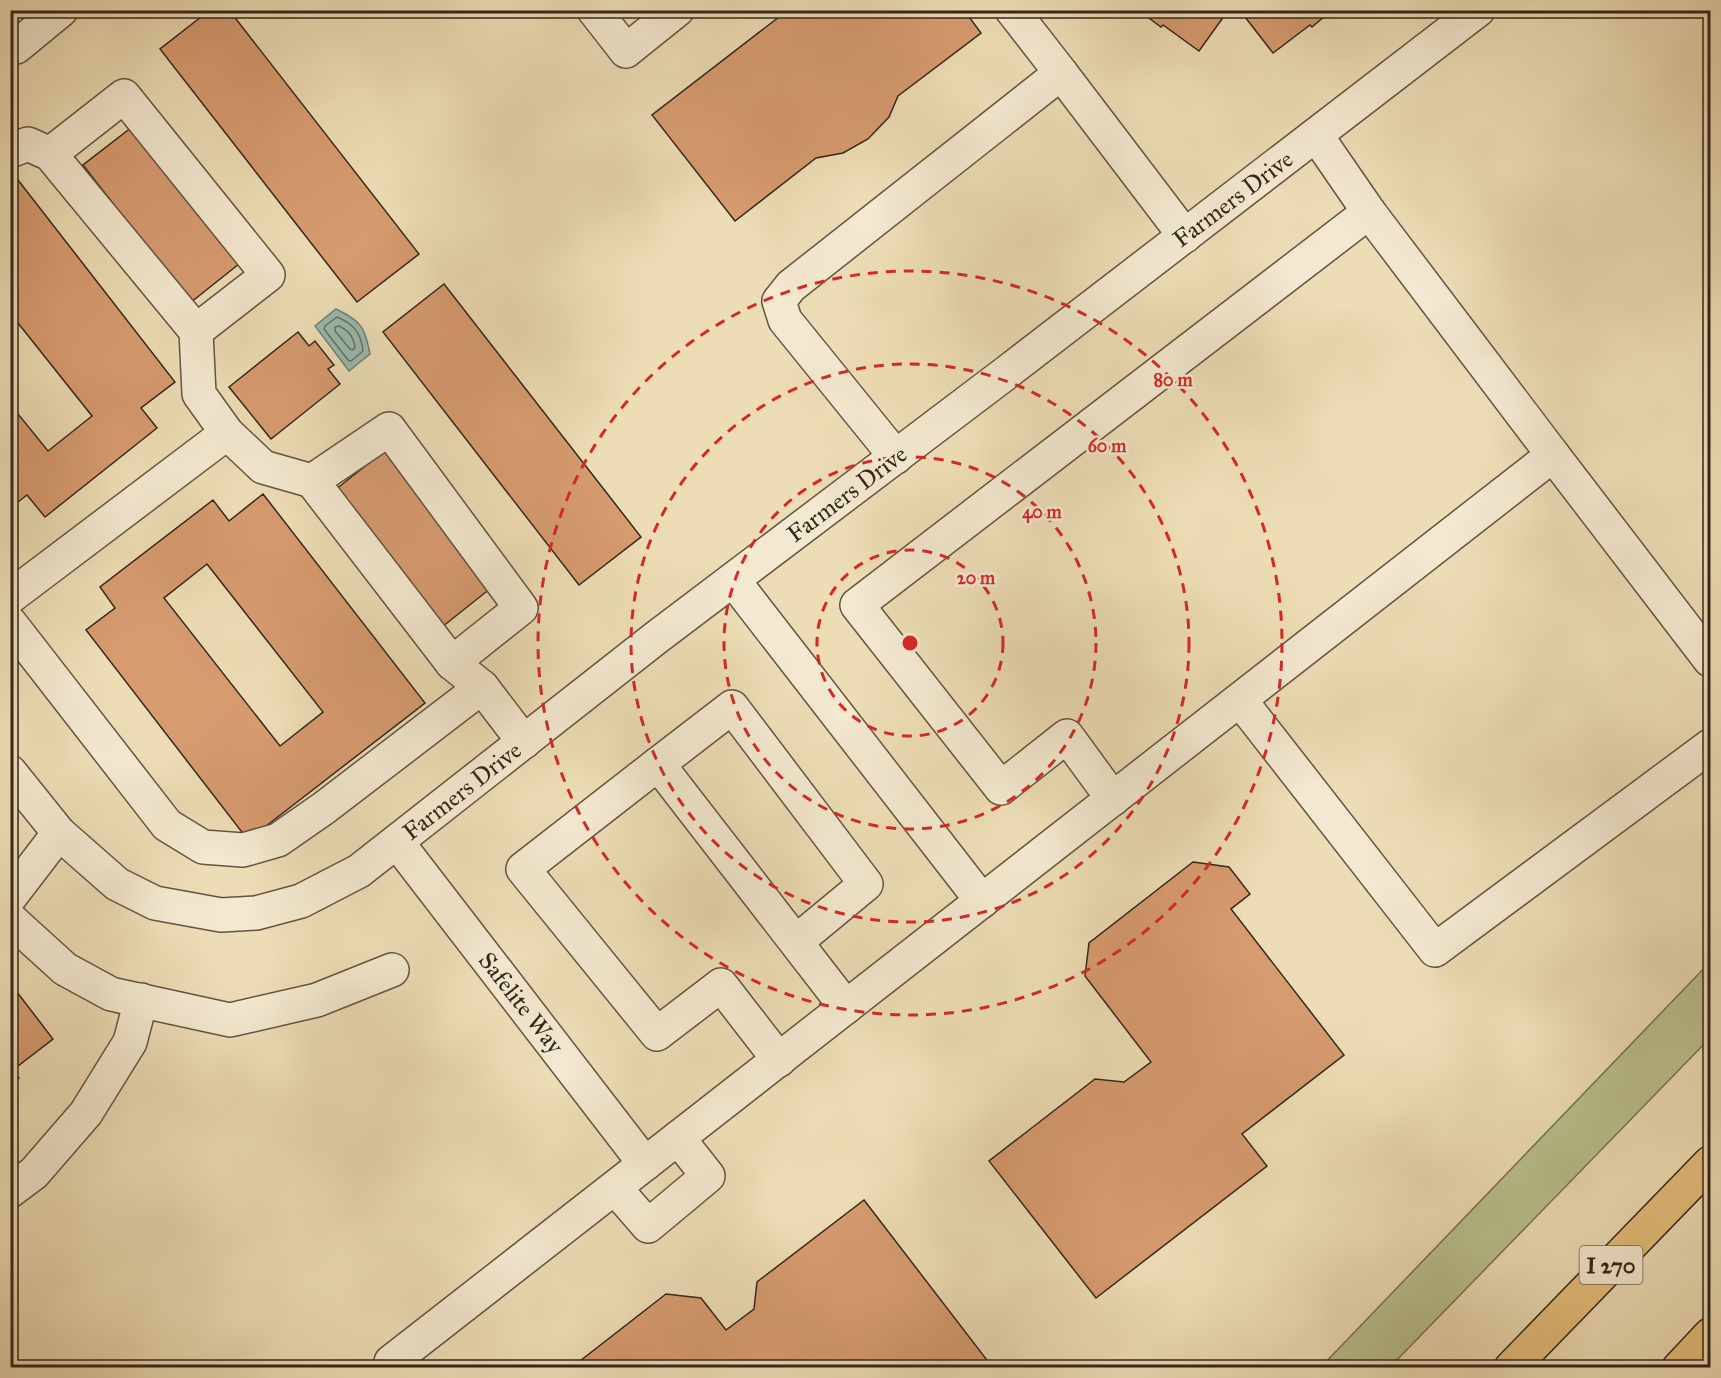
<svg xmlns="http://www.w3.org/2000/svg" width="1721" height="1378" viewBox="0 0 1721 1378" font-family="'IM FELL Great Primer',serif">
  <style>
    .green { fill: #b9c08d; stroke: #777354; stroke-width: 1.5 }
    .water { fill: #99bbb0; stroke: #717f74; stroke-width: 1.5 }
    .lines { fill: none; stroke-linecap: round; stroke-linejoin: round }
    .shore { stroke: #677066; stroke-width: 1.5 }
    .building { fill: #d79b70; stroke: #35261b; stroke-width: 1.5; fill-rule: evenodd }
    .minor-casing { stroke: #635442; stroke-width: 36 }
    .highway-casing { stroke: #35261b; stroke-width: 36 }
    .minor { stroke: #f3e9d0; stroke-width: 33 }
    .highway { stroke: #e6be7b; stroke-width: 33 }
    .ring { fill: none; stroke: #d62828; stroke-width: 3; stroke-dasharray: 10 8 }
    .labels { text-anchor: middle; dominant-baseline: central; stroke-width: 5; stroke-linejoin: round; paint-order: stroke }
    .shield { fill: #f3e9d0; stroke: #6e6051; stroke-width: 1.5 }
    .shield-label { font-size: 22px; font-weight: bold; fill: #35261b }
    .street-label { font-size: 24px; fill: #35261b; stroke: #f3e9d0 }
    .centre { fill: #d62828; stroke: #f3e9d0; stroke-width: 3 }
    .ring-label { font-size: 18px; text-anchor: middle; font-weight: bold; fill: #d62828; stroke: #f3e9d0; stroke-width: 5; stroke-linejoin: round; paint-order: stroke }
  </style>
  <rect width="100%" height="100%" fill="#edddb6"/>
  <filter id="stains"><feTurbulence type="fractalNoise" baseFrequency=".00333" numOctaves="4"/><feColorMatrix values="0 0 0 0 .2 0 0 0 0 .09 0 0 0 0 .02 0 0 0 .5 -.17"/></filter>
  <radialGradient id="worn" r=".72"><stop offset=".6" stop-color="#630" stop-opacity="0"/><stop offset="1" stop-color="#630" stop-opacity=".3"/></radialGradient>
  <!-- green -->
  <path class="green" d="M1710,962V1038L1390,1367H1321Z"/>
  <!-- water -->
  <path class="water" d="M336,309C361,321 365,327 370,354L349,371L315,326Z"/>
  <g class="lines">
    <!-- shore -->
    <g class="shore">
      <path d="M337,317C354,324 361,333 363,351L351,361L348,360L324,329L325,326Z"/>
      <path d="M339,326C349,331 353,336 355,347L353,350L350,349L335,331V327Z"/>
    </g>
  </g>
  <!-- building -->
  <g class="building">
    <path d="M210,10H229L419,254L357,302L160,49Z"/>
    <path d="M788,10H964L981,33L898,96L889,117L868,139L843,153L816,158L735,221L652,115Z"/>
    <path d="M1138,10H1225L1227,12L1199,51L1163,25L1161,27Z"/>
    <path d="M1245,10H1332L1312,27L1310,25L1273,53L1242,13Z"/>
    <path d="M132,127L239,264L190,303L83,165Z"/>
    <path d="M11,171L175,382L141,408L157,428L45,517L27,495L10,508V404L48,451L92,416L10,313Z"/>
    <path d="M444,284L641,537L579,585L383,332Z"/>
    <path d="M298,332L309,346L315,341L334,365L328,369L340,384L271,439L229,387Z"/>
    <path d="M384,451L491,588L442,627L335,490Z"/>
    <path d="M263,494L425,703L248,840L86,630L115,608L100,587L213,500L229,521ZM207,564L323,712L280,746L164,598Z"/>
    <path d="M1193,862L1229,867L1250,894L1231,909L1344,1055L1242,1134L1267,1166L1096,1298L989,1161L1095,1079L1124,1082L1151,1062L1085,976L1089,943Z"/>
    <path d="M10,983L53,1039L13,1070L19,1078L10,1085Z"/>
    <path d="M864,1200L993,1368H571L666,1294L701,1298L726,1330L754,1309L757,1282Z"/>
  </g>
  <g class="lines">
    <!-- minor casing -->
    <g class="minor-casing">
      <g id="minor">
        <path d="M594,10L626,51L677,10"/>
        <path d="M1012,10L1061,73"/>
        <path d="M10,40L16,47L61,10"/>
        <path d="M10,151L28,144L50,154L196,331L199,394L227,433L263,467L312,481L389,429L521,608L452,663L482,687L524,742"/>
        <path d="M50,154L124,96L268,275L196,331"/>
        <path d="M1553,455L1710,660"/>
        <path d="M896,457L785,320L779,301L791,286L1061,73L1185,236"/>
        <path d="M312,481L452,663"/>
        <path d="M733,580L982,901"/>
        <path d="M10,597L227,433"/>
        <path d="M10,623L167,825L203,847L243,850L278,840L324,808L482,687"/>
        <path d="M1240,700L1435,950L1710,746"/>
        <path d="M658,764L732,707L866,884L797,941"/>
        <path d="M10,772L59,833L117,884L155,903L221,915L256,913L301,901L359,871L657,637L1006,373L1478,10"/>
        <path d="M1113,799L1067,736L1001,788L857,605L1369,212"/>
        <path d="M397,842L645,1164"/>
        <path d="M10,897L59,833"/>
        <path d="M10,919L65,969L111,994L230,1020L317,1000L392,970"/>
        <path d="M779,1060L721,985L657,1034L523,869L658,764L846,1007"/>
        <path d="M615,1188L648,1226L708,1176L678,1138"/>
        <path d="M10,1191L34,1173L86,1113L130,1042L141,1000"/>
        <path d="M394,1368L391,1362L1553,455L1369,212L1316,135"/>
      </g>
    </g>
    <!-- highway casing -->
    <g class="highway-casing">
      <g id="highway">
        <path d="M1511,1368L1710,1163"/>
        <path d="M1679,1368L1710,1335"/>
      </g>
    </g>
    <!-- minor -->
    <use href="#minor" class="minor"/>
    <!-- highway -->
    <use href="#highway" class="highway"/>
  </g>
  <!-- distance rings -->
  <g class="ring">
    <circle cx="910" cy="643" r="93"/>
    <circle cx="910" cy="643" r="186"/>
    <circle cx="910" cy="643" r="279"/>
    <circle cx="910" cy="643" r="372"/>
  </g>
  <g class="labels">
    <!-- shield labels -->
    <rect class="shield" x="1579.5" y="1246" width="63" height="38" rx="4.5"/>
    <g class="shield-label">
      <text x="1611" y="1265">I 270</text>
    </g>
    <!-- street labels -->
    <g class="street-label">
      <text transform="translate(1233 199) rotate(-37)">Farmers Drive</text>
      <text transform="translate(847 494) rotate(-37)">Farmers Drive</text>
      <text transform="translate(462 791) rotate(-38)">Farmers Drive</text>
      <text transform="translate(521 1003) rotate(52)">Safelite Way</text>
    </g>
  </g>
  <circle cx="910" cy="643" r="9" class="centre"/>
  <g class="ring-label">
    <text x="1173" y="386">80 m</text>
    <text x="1107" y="452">60 m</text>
    <text x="1042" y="518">40 m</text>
    <text x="976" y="584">20 m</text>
  </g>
  <!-- margin -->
  <rect width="1721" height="1378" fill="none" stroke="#edddb6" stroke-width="36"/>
  <rect x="12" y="12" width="1697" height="1354" fill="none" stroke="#35261b" stroke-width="3"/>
  <rect x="18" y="18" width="1685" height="1342" fill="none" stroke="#35261b" stroke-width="1.5"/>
  <rect width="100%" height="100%" filter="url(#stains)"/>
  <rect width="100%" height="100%" fill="url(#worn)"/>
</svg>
